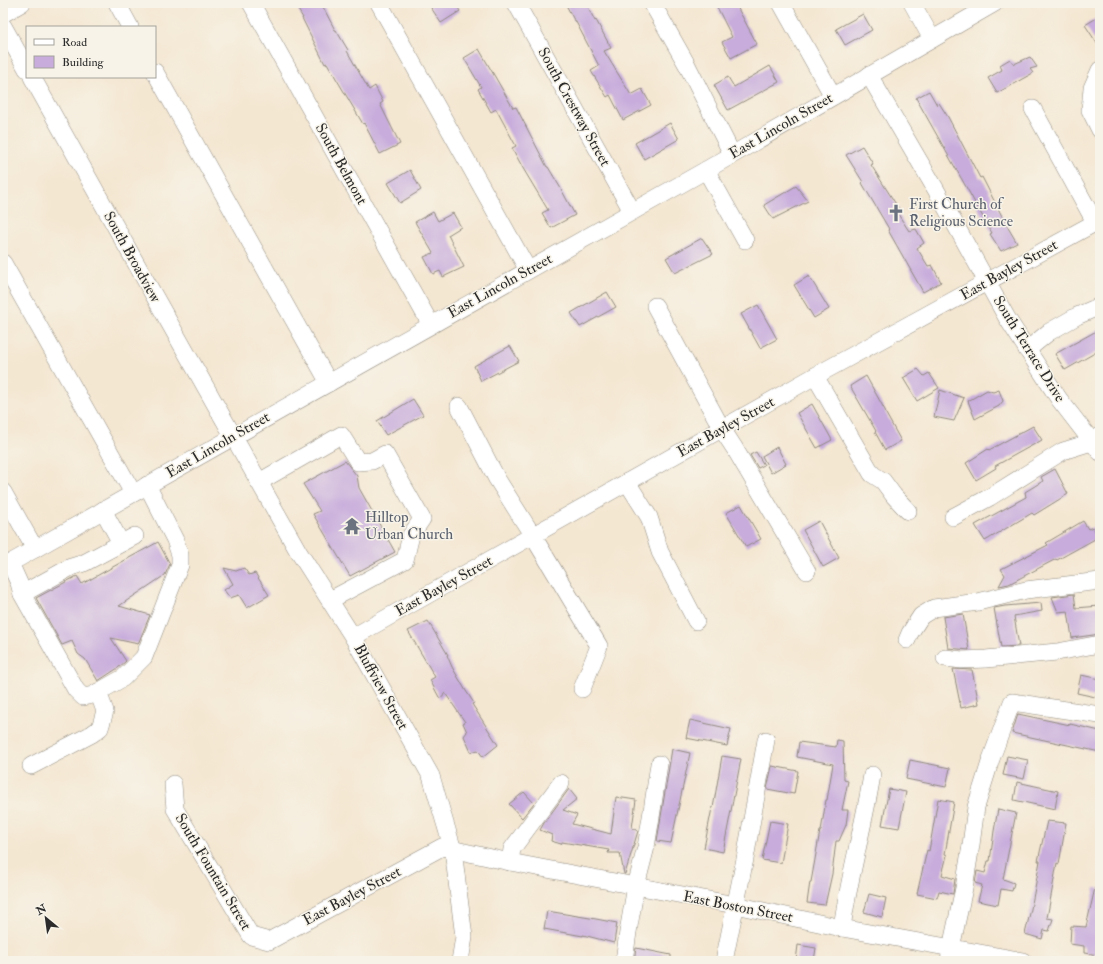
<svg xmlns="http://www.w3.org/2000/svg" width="1103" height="964" viewBox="0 0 1103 964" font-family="'IM FELL Double Pica',serif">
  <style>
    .building { fill: #c7acdc }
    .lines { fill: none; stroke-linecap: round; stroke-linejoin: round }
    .minor-casing { stroke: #90897e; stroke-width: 18 }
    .minor { stroke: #fff; stroke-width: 17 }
    .labels { text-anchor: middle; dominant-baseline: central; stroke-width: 3; stroke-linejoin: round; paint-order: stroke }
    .street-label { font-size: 15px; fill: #2b2b2b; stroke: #f7f3e8 }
    .worship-label { font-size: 15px; fill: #5b616d; stroke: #f7f3e8; text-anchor: start }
  </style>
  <rect width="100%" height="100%" fill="#f7f3e8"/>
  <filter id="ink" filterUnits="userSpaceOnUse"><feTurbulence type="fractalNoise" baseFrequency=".025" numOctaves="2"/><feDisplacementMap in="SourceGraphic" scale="8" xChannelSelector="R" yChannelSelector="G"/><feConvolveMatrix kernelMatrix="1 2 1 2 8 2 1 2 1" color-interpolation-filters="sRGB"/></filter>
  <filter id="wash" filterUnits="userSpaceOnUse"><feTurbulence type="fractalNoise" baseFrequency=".012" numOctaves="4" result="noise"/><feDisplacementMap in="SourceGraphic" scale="16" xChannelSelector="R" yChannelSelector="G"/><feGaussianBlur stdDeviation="0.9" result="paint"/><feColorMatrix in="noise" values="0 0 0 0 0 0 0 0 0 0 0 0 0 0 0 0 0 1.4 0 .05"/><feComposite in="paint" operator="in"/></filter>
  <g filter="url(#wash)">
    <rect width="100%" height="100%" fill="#f4e7d2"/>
    <g id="blocks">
      <!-- building -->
      <g class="building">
        <path d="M294,3H321L335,30H336L348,50L347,51L369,90L375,86L383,102L380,104L400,144L380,154L364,123L363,124L327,63L325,64L302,18H303Z"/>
        <path d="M428,3H455L460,11L441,23Z"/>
        <path d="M565,3H586L595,21L596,20L611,48L604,51L631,95L642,89L651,105L623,120L610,95L607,97L591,71L599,66L575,20H574Z"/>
        <path d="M715,3H735L757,44L731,58L722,42L732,37Z"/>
        <path d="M863,14L872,30L845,45L836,29Z"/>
        <path d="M1100,16V48L1085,25Z"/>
        <path d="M479,49L513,108L516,107L547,167H548L560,187L575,215L551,228L542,213L548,210L524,170L512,148L516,146L496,109L491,112L478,89L481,87L464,58Z"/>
        <path d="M1030,57L1037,67L1030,69L1033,73L997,93L988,78L1002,70L1000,65L1010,59L1014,64Z"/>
        <path d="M770,66L779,82L728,110L714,85L728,77L734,87Z"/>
        <path d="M929,91L937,105L939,103L948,117L980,178L982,177L1007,226L1017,243L1001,251L990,234L992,233L916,98Z"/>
        <path d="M670,123L679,139L644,159L635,143Z"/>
        <path d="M862,146L873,164L871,165L899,209L896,211L909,231L916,229L924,243L917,248L928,266L932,265L941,282L923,292L888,230L889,229L862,183L863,182L846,155Z"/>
        <path d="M410,170L421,190L400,203L388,183Z"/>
        <path d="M796,186L808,201L773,219L764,205Z"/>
        <path d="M433,212L438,221L453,213L461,227L448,235L464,267L443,277L440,271L433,274L424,257L433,253L415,222Z"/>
        <path d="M702,238L713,254L675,273L666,258Z"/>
        <path d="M809,276L829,309L814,318L794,285Z"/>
        <path d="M607,292L616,307L580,327L571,313Z"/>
        <path d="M758,305L777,339L760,348L741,314Z"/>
        <path d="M1100,329V350L1065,370L1055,354Z"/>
        <path d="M510,346L519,361L481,381L474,366Z"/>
        <path d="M918,369L924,376L929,373L939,388L917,401L903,378Z"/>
        <path d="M866,376L886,412H885L901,441L885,450L875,432L876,431L850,386Z"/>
        <path d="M940,390L964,398L954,421L934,417Z"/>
        <path d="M987,390L993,392L999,390L1003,401L999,406L975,419L968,401Z"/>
        <path d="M413,399L423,415L386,435L377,421Z"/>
        <path d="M812,404L832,440L817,448L797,413Z"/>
        <path d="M1033,426L1042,440L995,466L996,468L976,480L966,463L988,449L989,450Z"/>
        <path d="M777,447L786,464L771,473L762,456Z"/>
        <path d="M756,452L764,465L758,468L750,455Z"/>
        <path d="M345,461L357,476L359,488L395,552L350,576L313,514L320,511L303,484Z"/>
        <path d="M1055,469L1068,494L1034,515L1032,513L985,541L975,525L1026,497L1025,492L1043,481L1041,477Z"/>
        <path d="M741,505L761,539L746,547L726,513Z"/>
        <path d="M819,521L839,558L823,567L803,530Z"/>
        <path d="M1083,521L1088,529L1093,527L1097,535L1095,539L1057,560L1056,559L1009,584L999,586L1005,575L1001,569L1048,545L1046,543Z"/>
        <path d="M158,542L170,564L165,575L119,606L150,615L138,644L111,638L126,661L118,668L98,681L85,659L78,654L72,641L62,645L36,598L77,576L82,584Z"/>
        <path d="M224,568L236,571L244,568L249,575L255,573L269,595L247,608L239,595L230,598L224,590L233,584Z"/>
        <path d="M1074,594L1076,608L1100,606V634L1072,638L1068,611L1058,612L1052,597Z"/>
        <path d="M1041,603L1042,611L1014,616L1019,646L1001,647L994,608L1005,606Z"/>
        <path d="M963,614L969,650L948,648L943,617Z"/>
        <path d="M428,621L448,655H447L452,667L466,691L474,703L472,704L498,745L483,757L478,750L471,752L464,736L467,732L463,723L465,722L445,693L440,699L430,680L435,677L408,631Z"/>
        <path d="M953,669L972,670L979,704L961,708Z"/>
        <path d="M1081,675L1100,679V698L1077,693Z"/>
        <path d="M1018,714L1070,725V724L1100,731V752L1012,733Z"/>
        <path d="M690,720L731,729L727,746L686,738Z"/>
        <path d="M837,740L843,741L844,780L848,781L842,810H848L846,825L839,841H836L832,874L825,905L807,903L810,882H811L820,831H821L826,800H827L833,764L797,757L799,742L836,747Z"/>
        <path d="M672,749L690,753L671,843L657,841Z"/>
        <path d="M722,756L741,759L723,852L704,848L712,808H713Z"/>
        <path d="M1007,756L1028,760L1024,779L1003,775Z"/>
        <path d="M910,760L950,768L946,787L906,779Z"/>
        <path d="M772,766L798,771L794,794L767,789Z"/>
        <path d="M1017,782L1058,791L1055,809L1014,800Z"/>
        <path d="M569,789L577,799L563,810L577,815L572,824L611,834L616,797L636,800L632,828L638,831L625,874H624L620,853H608L609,850L562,842L561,844L551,841L552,835L540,830L544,823Z"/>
        <path d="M889,789L906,792L899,828L882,825Z"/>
        <path d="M524,792L534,803L522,818L509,804Z"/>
        <path d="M938,799L954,802L945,854L947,855L942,875L955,879L953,894L939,891L937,898L917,894L927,850L929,851Z"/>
        <path d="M998,809L1016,813L1003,879L1014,883L1012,891L1001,889L998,905L978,901L982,885L975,883L977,871L985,873L988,861H990L994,831Z"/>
        <path d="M770,821L788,824L781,863L762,860Z"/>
        <path d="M1047,821L1066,823L1059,864L1057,863L1047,918L1053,919L1049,931L1044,930L1042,939L1025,934L1031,909L1040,861H1038Z"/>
        <path d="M1095,888H1100V955L1084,953V946L1070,944L1071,926L1086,927Z"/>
        <path d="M869,894L886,898L882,917L864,912Z"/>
        <path d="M547,911L596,919L617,923L614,943L583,935V936L544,929Z"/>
        <path d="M798,945L816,948L814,961H796Z"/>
        <path d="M636,948L671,955V961H634Z"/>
      </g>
    </g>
  </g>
  <g filter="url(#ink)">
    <use href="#blocks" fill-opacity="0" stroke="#90897e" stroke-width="1"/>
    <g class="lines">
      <!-- minor casing -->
      <g class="minor-casing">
        <g id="minor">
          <path d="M117,3L130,27"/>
          <path d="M251,3L431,325"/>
          <path d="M379,3L528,270"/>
          <path d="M516,3L632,211"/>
          <path d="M652,3L686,63L732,154"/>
          <path d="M781,3L833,96"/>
          <path d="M912,3L932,39"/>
          <path d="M3,14L22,3"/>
          <path d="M3,26L27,69"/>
          <path d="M1100,70L1092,88L1090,110L1100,130"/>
          <path d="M155,72L329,383"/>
          <path d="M869,75L935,188L1007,318L1059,399L1100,452"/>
          <path d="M32,77L152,292L298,551L353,637L431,776L453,850L464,937L460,961"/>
          <path d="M1033,109L1095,222"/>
          <path d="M706,170L745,240"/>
          <path d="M3,263L133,493"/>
          <path d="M655,306L722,429L735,449L807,571"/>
          <path d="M1027,350L1049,332L1077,316L1100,306"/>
          <path d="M815,376L872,474L883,481L894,496L908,511"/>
          <path d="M459,406L497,479L533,536L599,646L582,689"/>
          <path d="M259,482L341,435L358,462L372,461L385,454L422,519L411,535L405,560L330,600"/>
          <path d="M627,482L649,517L660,552L696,621"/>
          <path d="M3,492L35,549"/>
          <path d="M103,510L121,543"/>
          <path d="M953,517L990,497L1063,451L1092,442L1100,436"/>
          <path d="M10,563L19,583L22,594L76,690L83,697L93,695L123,678L144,657L180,565V555L175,540L147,485"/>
          <path d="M3,567L706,170L995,3"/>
          <path d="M22,594L71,567L84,563L135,536"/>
          <path d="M353,637L815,376L1100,220"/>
          <path d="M907,640L910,633L921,616L934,608L978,602L1026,590L1100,581"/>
          <path d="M945,658L962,660L986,659L1057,652L1100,644"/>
          <path d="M31,766L92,734L100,728L105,711L98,692"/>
          <path d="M173,784L175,809L251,936L269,941L442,847L510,862L735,905L842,928L1023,961"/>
          <path d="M510,862L512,849L561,783"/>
          <path d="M842,928C849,876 864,826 872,775"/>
          <path d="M624,961L628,932L636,886L646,847L652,811L659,764"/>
          <path d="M724,961L745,859L766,740"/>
          <path d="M949,961L951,948L964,888L971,845L976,807L991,759L1012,702L1100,715"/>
        </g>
      </g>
      <!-- minor -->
      <use href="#minor" class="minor"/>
    </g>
  </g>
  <!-- icons -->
  <defs>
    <g id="church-bare" transform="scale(1.38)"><path d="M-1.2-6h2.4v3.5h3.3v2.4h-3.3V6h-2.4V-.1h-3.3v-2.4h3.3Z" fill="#6b7280" stroke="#f7f3e8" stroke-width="2.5" paint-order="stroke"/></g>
    <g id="temple-bare" transform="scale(1.38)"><path d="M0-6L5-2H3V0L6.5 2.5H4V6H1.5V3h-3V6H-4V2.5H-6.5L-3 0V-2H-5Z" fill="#6b7280" stroke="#f7f3e8" stroke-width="2.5" paint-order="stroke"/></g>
  </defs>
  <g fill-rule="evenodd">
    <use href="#church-bare" x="896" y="213"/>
    <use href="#temple-bare" x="352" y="526"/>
  </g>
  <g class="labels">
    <!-- street labels -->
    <g class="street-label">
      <text transform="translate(574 107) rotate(61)">South Crestway Street</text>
      <text transform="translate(781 126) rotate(-30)">East Lincoln Street</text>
      <text transform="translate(341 164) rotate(61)">South Belmont</text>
      <text transform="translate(132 257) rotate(61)">South Broadview</text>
      <text transform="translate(1009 270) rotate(-29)">East Bayley Street</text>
      <text transform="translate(500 286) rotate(-29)">East Lincoln Street</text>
      <text transform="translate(1029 349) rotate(58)">South Terrace Drive</text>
      <text transform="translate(726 427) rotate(-29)">East Bayley Street</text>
      <text transform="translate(218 445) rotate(-30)">East Lincoln Street</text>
      <text transform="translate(444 586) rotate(-29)">East Bayley Street</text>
      <text transform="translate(381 687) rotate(61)">Bluffview Street</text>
      <text transform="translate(213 872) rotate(59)">South Fountain Street</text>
      <text transform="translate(352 896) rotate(-28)">East Bayley Street</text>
      <text transform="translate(738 907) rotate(11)">East Boston Street</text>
    </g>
    <!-- worship labels -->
    <g class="worship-label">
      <text x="909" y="204">First Church of<tspan x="909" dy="17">Religious Science</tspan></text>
      <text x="365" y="517">Hilltop<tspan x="365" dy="17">Urban Church</tspan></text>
    </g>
  </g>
  <!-- margin -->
  <rect width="1103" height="964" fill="none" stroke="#f7f3e8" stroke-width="16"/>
  <!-- legend -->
  <rect x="26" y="26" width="130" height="52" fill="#f7f3e8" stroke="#a5a39c"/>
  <rect x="34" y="39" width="20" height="6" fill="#ffffff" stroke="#a5a39c"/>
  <text x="62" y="46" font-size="12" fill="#2b2b2b">Road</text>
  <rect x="34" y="56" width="20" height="12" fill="#c7acdc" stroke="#a5a39c"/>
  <text x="62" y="66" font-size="12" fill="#2b2b2b">Building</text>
  <!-- north arrow -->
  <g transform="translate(46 918) rotate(331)" stroke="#f7f3e8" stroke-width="3" paint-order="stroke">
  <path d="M0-3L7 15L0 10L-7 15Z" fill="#2b2b2b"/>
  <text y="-6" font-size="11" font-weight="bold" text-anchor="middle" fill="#2b2b2b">N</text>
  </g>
</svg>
